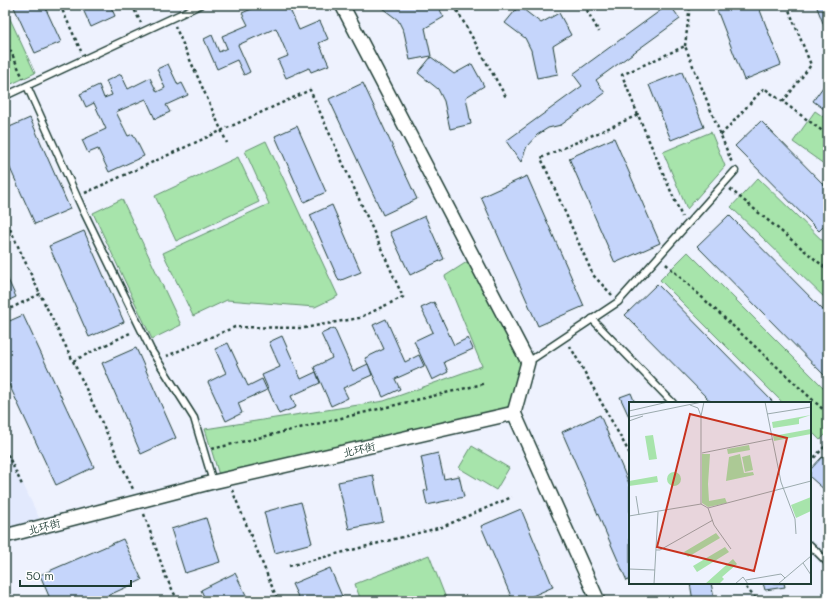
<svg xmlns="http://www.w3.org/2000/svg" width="833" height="606" viewBox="0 0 833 606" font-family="Mali,'LXGW WenKai TC',sans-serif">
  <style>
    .built { fill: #e2e9fd }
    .green { fill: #a7e4ab; stroke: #639070 }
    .building { fill: #c5d5fb; stroke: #1f3d34 }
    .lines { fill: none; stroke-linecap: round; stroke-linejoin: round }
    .lane-casing { stroke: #1f3d34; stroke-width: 9 }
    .street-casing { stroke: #1f3d34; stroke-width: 16 }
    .path { stroke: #1f3d34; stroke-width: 2.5; stroke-dasharray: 3 3; stroke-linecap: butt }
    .lane { stroke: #fff; stroke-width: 6 }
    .street { stroke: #fff; stroke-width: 13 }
    .labels { text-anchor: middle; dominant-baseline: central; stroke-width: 3; stroke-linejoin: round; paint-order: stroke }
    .street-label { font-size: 11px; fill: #1f3d34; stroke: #fff }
    .inset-road { fill: none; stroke: #9baaad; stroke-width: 1 }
    .view { fill: #c8321e; fill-opacity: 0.15; stroke: #c8321e; stroke-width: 2 }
    .inset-edge { fill: none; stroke: #1f3d34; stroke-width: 2 }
  </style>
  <rect width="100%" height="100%" fill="#eef2fe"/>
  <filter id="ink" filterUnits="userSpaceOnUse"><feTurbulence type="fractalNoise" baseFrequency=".025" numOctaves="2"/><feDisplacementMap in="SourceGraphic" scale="8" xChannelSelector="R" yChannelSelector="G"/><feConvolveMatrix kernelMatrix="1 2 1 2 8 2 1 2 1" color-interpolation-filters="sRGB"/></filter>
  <g filter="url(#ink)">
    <!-- built -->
    <path class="built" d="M5,446L43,526L5,536Z"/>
    <!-- green -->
    <g class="green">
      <path d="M5,8L35,73L5,87Z"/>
      <path d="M815,111L828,120V167L793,142Z"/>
      <path d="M711,132L725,166L687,209L663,152Z"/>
      <path d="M266,141L338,296L315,307L227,300L193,316L163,253L269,204L245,151Z"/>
      <path d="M238,157L259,202L176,241L155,196Z"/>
      <path d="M758,178L828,246V301L731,207Z"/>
      <path d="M122,199L181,325L152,339L93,213Z"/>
      <path d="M688,252L828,392V432L820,440L810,430V403H783L660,280Z"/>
      <path d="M470,260L521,365L509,408L219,475L205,429L384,401L482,366L445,276Z"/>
      <path d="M472,446L509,468L496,490L459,468Z"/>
      <path d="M429,555L447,601H361L355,584Z"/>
    </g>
    <!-- building -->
    <g class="building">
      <path d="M13,5H44L61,42L35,53Z"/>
      <path d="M81,5H110L115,16L91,27Z"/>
      <path d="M261,5H288L299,30L320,21L328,39L319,43L329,65L311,72L309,68L286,78L278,60L288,56L276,28L238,45L250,72L244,75L237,60L217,69L204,39L212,35L219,52L227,48L222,36L248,25L242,13Z"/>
      <path d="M378,5H437L444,17L425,28L431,56L410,60L404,32L398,20Z"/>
      <path d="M668,5H670L680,19L596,80L605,93L561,125L548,128L537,135L527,146L521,162L506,141L582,86L573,74Z"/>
      <path d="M715,5H758L781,65L744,80Z"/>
      <path d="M816,5H828V36Z"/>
      <path d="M519,6L541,23L559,13L571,35L553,46L558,74L537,78L531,50L525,38L505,23Z"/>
      <path d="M431,57L454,74L472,64L484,86L466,97L471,124L450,129L444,101L438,89L418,73Z"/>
      <path d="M168,64L178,85L182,83L188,95L166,105L170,112L155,119L146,99L116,112L128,136L133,134L144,156L109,172L98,149L88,153L82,140L106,129L94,103L86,107L80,94L99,85L104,98L112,95L106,81L121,74L128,89L150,78L157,92L165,88L157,69Z"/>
      <path d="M682,72L704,127L671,140L649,85Z"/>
      <path d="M828,80V112L813,101Z"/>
      <path d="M363,83L417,199L383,215L329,99Z"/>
      <path d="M30,118L70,209L35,224L5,157V129Z"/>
      <path d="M761,121L828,189V222L819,231L735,146Z"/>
      <path d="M297,126L326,192L304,202L275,136Z"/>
      <path d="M614,138L660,243L615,263L569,158Z"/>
      <path d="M527,176L584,306L538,326L481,197Z"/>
      <path d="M332,205L361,272L339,281L310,215Z"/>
      <path d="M729,215L828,315V379L697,246Z"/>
      <path d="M425,216L444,259L410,275L390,232Z"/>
      <path d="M84,231L124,322L89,337L49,246Z"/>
      <path d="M5,273L16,297L5,302Z"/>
      <path d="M657,284L774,403H712L625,315Z"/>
      <path d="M434,302L454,345L468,338L473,349L444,362L448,372L432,380L414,341L433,332L421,308Z"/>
      <path d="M23,315L94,467L56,485L5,376V323Z"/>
      <path d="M386,319L405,362L419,355L424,366L395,379L400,389L383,397L365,358L384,349L373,325Z"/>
      <path d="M334,328L353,371L368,364L372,375L343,388L348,398L331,406L314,367L332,358L321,334Z"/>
      <path d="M282,336L301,379L316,372L320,383L291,396L296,407L279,414L262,375L280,367L269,342Z"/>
      <path d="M228,343L248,386L262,379L267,390L238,403L242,413L226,421L208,382L226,373L215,349Z"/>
      <path d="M136,348L176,438L141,454L102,363Z"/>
      <path d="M631,393L635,403H630V419L620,397Z"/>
      <path d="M600,415L630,486V579L627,581L562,432Z"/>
      <path d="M438,453L444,479L459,476L464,497L427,505L424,491L428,490L421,457Z"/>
      <path d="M822,457L828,463V504L826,491L810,477V470Z"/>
      <path d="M373,475L383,522L349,529L338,482Z"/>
      <path d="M301,502L312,543L275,553L264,512Z"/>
      <path d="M521,509L553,587L521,601H513L481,526Z"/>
      <path d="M206,518L220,562L185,573L171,529Z"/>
      <path d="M123,539L142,580L96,601H51L40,575Z"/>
      <path d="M330,568L344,601H300L292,584Z"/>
      <path d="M235,573L249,601H206L201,590Z"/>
      <path d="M690,583H711L714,598L693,601Z"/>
      <path d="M763,583H784L785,587L765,590Z"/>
    </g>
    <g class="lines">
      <!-- lane casing -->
      <g class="lane-casing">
        <g id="lane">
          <path d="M27,86L82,208L151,350L194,418L213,482"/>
          <path d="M5,96L200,5"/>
          <path d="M592,319L673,403"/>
          <path d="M528,362L618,302L735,171"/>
          <path d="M810,545L828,563"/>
        </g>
      </g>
      <!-- street casing -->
      <g class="street-casing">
        <g id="street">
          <path d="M342,5L528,362L514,413"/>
          <path d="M5,536L213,482L514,413L598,601"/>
        </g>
      </g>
      <!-- path -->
      <g class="path">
        <path d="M60,5L81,51"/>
        <path d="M132,5L141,23"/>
        <path d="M454,5L507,99"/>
        <path d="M584,5L599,32"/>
        <path d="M175,26L227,143"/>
        <path d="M5,39L23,78"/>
        <path d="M685,46L690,5"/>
        <path d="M783,102L811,65L787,5"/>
        <path d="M638,115L622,75L685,46L732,163"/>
        <path d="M721,135L764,88L828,135"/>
        <path d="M730,189L828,270"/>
        <path d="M85,193L310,90L403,297L359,318L304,328L235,327L199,342L167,356"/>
        <path d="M5,218L40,294"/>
        <path d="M666,264L828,414"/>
        <path d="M612,295L593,275L541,158L638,115L682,217"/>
        <path d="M5,311L40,294L73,361L132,332"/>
        <path d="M570,346L630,454"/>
        <path d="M73,361L133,489"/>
        <path d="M5,449L23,487"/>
        <path d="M212,449L483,384"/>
        <path d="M810,462L828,443"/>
        <path d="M232,490L278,601"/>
        <path d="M144,514L166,577L178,601"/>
        <path d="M289,566L442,527L512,497"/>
        <path d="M742,583L758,601"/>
      </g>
      <!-- lane -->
      <use href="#lane" class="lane"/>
      <!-- street -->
      <use href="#street" class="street"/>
    </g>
  </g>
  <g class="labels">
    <!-- street labels -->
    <g class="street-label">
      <text transform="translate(359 449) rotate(-13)">北环街</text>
      <text transform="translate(44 526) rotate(-15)">北环街</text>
    </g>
  </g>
  <!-- overview -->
  <g transform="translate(629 402)">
    <rect width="182" height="182" fill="#eef2fe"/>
    <path d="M182,13L170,17V22L144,26L143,20ZM182,27V32L145,39L144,34ZM24,33L28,57L20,58L16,34ZM120,43L121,48L99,52L98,47ZM73,52H81L79,82L80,99L96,96L98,101L79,105L73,101ZM111,52L115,71L124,70L125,73L97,79L100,55ZM121,53L124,68L116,70L113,55ZM38 77a7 7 0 1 1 14 0a7 7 0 1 1-14 0ZM28,74L29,80L0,84V79ZM182,95V109L167,116L162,103ZM87,131L91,136L59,155L55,150ZM96,145L100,150L68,170L64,164ZM104,157L108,162L93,175L95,177L90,182H76Z" fill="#a7e4ab"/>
    <path class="inset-road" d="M136,0L152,80L166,117L167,132M61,3L69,6L72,14L75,0M0,9L39,0M138,12L182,5M0,15L73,0M0,19L14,14M73,51L143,37M7,94L10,113M72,102L79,106L182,79M79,106L85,123L102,147M0,114L72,102V14M27,148H31L84,118M174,161L182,173M0,167L26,168M117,178L152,172L156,176M25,182L29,110M106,182L114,175L119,182M149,182L182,154"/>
    <path class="view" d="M61,12L158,36L125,169L28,145Z"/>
    <rect width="182" height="182" class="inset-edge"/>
  </g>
  <!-- margin -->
  <rect width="833" height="606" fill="none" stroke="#fff" stroke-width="20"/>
  <rect x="10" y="10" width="813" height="586" fill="none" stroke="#1f3d34" stroke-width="1.5" filter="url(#ink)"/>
  <!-- scale -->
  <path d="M20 580v6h111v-6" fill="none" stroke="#1f3d34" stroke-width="2"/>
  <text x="26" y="580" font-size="12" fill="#1f3d34" stroke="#ffffff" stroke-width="3" paint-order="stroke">50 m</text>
</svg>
